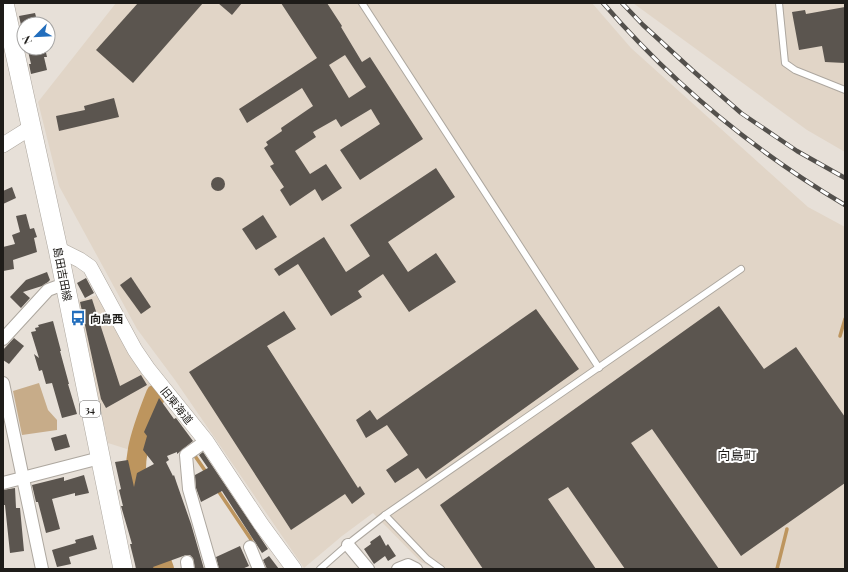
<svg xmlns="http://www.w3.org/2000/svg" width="848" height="572" viewBox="0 0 848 572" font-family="'Playfair Display','Noto Sans JP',serif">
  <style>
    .built { fill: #e1d5c7 }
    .green { fill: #c7ac89 }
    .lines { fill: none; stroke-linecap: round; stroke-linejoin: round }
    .stream { stroke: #bd955e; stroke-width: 3.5 }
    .river { stroke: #bd955e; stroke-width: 20 }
    .building { fill: #5b554f; fill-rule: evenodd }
    .service-casing { stroke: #ada79f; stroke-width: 8 }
    .minor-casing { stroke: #ada79f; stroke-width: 14 }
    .tertiary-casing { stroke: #ada79f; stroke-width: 16 }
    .primary-casing { stroke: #ada79f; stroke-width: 20 }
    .service { stroke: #fff; stroke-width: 6 }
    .minor { stroke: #fff; stroke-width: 12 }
    .tertiary { stroke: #fff; stroke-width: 15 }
    .primary { stroke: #fff; stroke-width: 19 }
    .rail-casing { stroke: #53504c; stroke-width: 4.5 }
    .rail { stroke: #fff; stroke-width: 3; stroke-dasharray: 9; stroke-linecap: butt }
    .labels { text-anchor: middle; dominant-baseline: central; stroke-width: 4; stroke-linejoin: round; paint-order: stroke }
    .shield { fill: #fff; stroke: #62605e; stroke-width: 1 }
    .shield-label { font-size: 10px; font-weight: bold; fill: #1e1c19 }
    .street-label { font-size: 11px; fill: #1e1c19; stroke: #fff }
    .poi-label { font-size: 11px; font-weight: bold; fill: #1e1c19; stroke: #fff; text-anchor: start }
    .quarter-label { font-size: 13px; fill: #1e1c19; stroke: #fff }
  </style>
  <rect width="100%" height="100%" fill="#e7e0d8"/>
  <!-- built -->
  <g class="built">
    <path d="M116,3H592L631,48L808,207L845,227V569H435L421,562L373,513L342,536L304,568L175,380L137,329L59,186L38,102Z"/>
    <path d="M633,3H845V152L807,130Z"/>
    <path d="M98,295L131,355L153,390L130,450L108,443L77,301Z"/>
  </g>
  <!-- green -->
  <path class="green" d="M39,383L48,410L57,420V430L22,435L13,391Z"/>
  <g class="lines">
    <!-- stream -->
    <g class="stream">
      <path d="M840,336L845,319"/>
      <path d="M195,456L206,472"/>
      <path d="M217,489L250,538L253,544"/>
      <path d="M777,569L787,529"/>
    </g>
    <!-- river -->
    <g class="river">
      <path d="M141,503C128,463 142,430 156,394"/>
      <path d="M153,539L164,569"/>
    </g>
  </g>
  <!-- building -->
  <g class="building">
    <path d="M138,3H203L133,83L96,50Z"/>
    <path d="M218,3H242L232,15Z"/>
    <path d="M281,3H327L342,26L341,27L362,62L370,57L423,139L360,180L340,150L380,124L371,109L341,127L336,119L313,132L316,137L295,151L310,174L326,164L342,188L322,201L315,189L290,206L280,190L284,187L270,166L274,164L264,148L268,145L266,142L282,131L281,128L313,106L302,88L247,123L239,109L317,58ZM345,55L366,87L349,98L329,65Z"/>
    <path d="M845,7V63L825,62L822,46L799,50L792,12L805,10L806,14Z"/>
    <path d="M35,13L38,24H24L21,25L19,16Z"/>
    <path d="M45,48L47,57H44L47,70L31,74L29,64H31L28,51Z"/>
    <path d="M114,98L119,117L59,131L56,116L85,110L84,106Z"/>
    <path d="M436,168L455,197L388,242L408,272L436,253L456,282L409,312L383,274L358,291L362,297L331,316L298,264L279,276L274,269L324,237L346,272L370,256L350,225Z"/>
    <circle cx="218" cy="184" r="7"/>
    <path d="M12,187L16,198L3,204V191Z"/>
    <path d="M26,214L30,229L34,228L37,237L34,238L37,252L13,260L14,269L3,271V247L15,244L12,235L20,232L16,216Z"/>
    <path d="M263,215L277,237L256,250L242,229Z"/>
    <path d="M47,272L50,280L48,282L42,286L23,292L30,298L21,308L10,297L26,280Z"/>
    <path d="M131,277L151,307L141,314L120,285Z"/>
    <path d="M86,278L94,293L85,298L77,283Z"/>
    <path d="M92,299L120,386L141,375L147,385L106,408L101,399L80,302Z"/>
    <path d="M719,306L764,369L796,347L845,417V483L741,556L652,429L631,443L719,569H625L568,487L548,499L596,569H483L440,505Z"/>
    <path d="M536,309L579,369L426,479L418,468L395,483L386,470L408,455L387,425L366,438L356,420L370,410L377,420Z"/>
    <path d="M284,311L296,329L267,346L358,488L360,486L365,494L352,504L345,494L291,530L189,372Z"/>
    <path d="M53,321L61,351H60L69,384H68L77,414L62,418L52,383L46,384L42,370L39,371L34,354L39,358L31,332L36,331L35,328L39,327L38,325Z"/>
    <path d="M14,338L24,346L9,364L3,360V350Z"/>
    <path d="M159,398L174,419L176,418L193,441L177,454V452L167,456L169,460L166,462L173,476L174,475L177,484L191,524L204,569H195L193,558L190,555H186L153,567L154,569H136L135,564L130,544H132L121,506H123L119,490L121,489L115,462L128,460L134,487L137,473L154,464L143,450L147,436L144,432Z"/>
    <path d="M66,434L70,447L55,451L51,438Z"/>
    <path d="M203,452L268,549L262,553L222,491L201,502L196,488L195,475L208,468L199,455Z"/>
    <path d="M84,475L89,493L75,496V493L52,499L60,529L46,533L38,502H36L32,485L64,477V481Z"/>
    <path d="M15,488L16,508H20L24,551L10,553L5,505H3V490Z"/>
    <path d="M93,535L97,549L69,557L71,564L57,567L52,550L76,543L75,540Z"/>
    <path d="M380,535L386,546L388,544L396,556L388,561L385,556L374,564L364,549L371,544L370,542Z"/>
    <path d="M240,546L249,566L242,569H219L216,557Z"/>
    <path d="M269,556L279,569H267L263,560Z"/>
  </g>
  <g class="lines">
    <!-- service casing -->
    <g class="service-casing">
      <g id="service">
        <path d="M362,3L599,368"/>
        <path d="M779,3L785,63L795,70L845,90"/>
        <path d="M385,515L427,559L441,569"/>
        <path d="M320,569L353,540L385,515L741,269"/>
      </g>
    </g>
    <!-- minor casing -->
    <g class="minor-casing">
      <g id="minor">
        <path d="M3,339L48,290L64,284"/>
        <path d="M3,383L42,569"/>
        <path d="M206,441L186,455L189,489L212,569"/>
        <path d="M3,483L100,458"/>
        <path d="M348,545L368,569"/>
        <path d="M250,547L259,569"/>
        <path d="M187,562L188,569"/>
        <path d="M398,569L408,565L416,569"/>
      </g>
    </g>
    <!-- tertiary casing -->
    <g class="tertiary-casing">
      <g id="tertiary">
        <path d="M3,145L30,128"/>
        <path d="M58,249L80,260L90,267L135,350L148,369L206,441L261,524L294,569"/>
      </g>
    </g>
    <!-- primary casing -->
    <g class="primary-casing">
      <path id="primary" d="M4,3L58,249L123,569"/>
    </g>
    <!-- service -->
    <use href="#service" class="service"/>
    <!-- minor -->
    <use href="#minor" class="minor"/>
    <!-- tertiary -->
    <use href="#tertiary" class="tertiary"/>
    <!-- primary -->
    <use href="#primary" class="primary"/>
    <!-- rail casing -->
    <g class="rail-casing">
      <g id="rail">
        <path d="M603,3C672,83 754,151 845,205"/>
        <path d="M622,3L643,25L692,70L741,113L797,151L845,178"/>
      </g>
    </g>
    <!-- rail -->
    <use href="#rail" class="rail"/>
  </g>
  <!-- icons -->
  <defs>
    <g id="bus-bare" transform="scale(1.2)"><path d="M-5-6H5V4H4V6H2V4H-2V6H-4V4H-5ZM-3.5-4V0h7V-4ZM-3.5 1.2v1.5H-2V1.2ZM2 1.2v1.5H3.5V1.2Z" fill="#226ebd" stroke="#fff" stroke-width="2.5" paint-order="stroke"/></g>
  </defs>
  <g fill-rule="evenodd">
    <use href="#bus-bare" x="78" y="318"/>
  </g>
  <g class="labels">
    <!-- shield labels -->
    <rect class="shield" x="80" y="401" width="20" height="16" rx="3"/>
    <g class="shield-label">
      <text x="90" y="409">34</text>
    </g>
    <!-- street labels -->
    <g class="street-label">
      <text transform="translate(63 274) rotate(79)">島田吉田線</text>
      <text transform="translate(177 405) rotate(51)">旧東海道</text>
    </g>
    <!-- poi labels -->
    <g class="poi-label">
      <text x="90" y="318">向島西</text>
    </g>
    <!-- quarter labels -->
    <g class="quarter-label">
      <text x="737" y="454">向島町</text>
    </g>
  </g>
  <!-- border -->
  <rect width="848" height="572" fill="none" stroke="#1e1c19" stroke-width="8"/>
  <!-- north arrow -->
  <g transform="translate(36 36) rotate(246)"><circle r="19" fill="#ffffff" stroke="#a5a4a3"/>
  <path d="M0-3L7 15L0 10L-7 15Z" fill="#226ebd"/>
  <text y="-6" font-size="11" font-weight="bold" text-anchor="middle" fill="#1e1c19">N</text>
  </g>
</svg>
